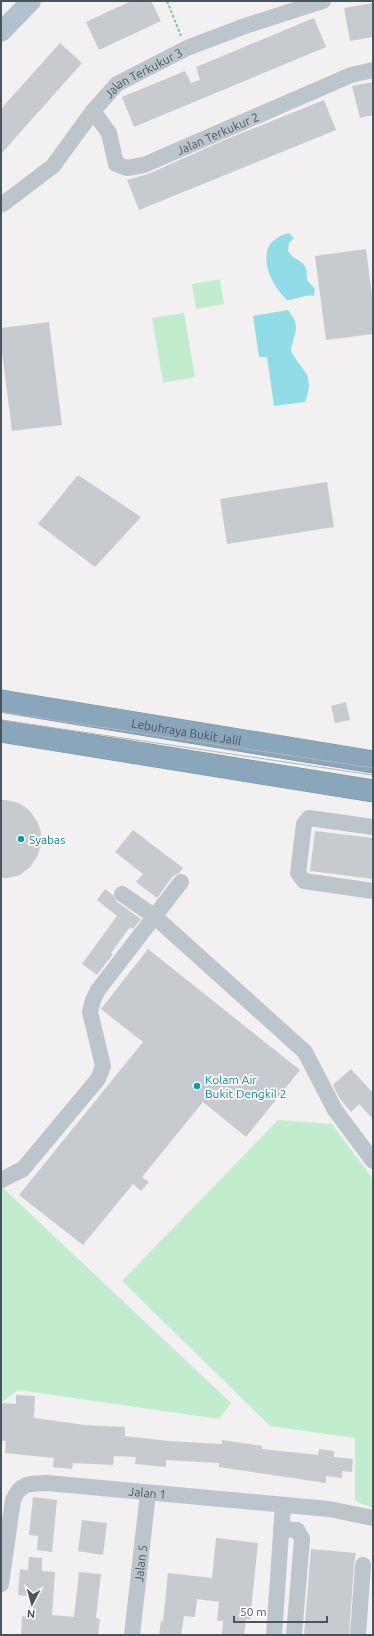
<svg xmlns="http://www.w3.org/2000/svg" width="374" height="1636" viewBox="0 0 374 1636" font-family="Ubuntu,sans-serif">
  <style>
    .green { fill: #c1edce }
    .water { fill: #90dde7 }
    .building { fill: #c7cbcf }
    .lines { fill: none; stroke-linecap: round; stroke-linejoin: round }
    .highway-casing { stroke: #7592a7; stroke-width: 23 }
    .path { stroke: #7bc99b; stroke-width: 2; stroke-dasharray: 3 2; stroke-linecap: butt }
    .minor { stroke: #bcc5cc; stroke-width: 16 }
    .major { stroke: #b1c1cd; stroke-width: 20 }
    .highway { stroke: #8aa6bb; stroke-width: 22 }
    .tram { stroke: #b2b6b9; stroke-width: 1 }
    .culture-dot { fill: #0f9aa8; stroke: #fff; stroke-width: 1.5 }
    .labels { text-anchor: middle; dominant-baseline: central; stroke-width: 3.5; stroke-linejoin: round; paint-order: stroke }
    .street-label { font-size: 12px; fill: #49555c; stroke: #fff }
    .culture-label { font-size: 12px; fill: #0d838f; stroke: #fff; text-anchor: start }
  </style>
  <rect width="100%" height="100%" fill="#f2f0f0"/>
  <!-- green -->
  <g class="green">
    <path d="M220,279L224,304L196,309L192,284Z"/>
    <path d="M184,313L195,377L163,383L152,318Z"/>
    <path d="M278,1120L332,1124L373,1179V1508L355,1501V1438L270,1426L122,1281Z"/>
    <path d="M1,1187H2L231,1403L219,1419L18,1390L1,1403Z"/>
  </g>
  <!-- water -->
  <g class="water">
    <path d="M289,233L294,238L289,243L288,251C297,265 308,257 307,280L315,289L314,296C304,294 297,300 287,300C268,282 251,242 289,233Z"/>
    <path d="M288,310C303,329 293,332 291,351C302,372 316,374 305,402L274,406L267,357H259L253,316Z"/>
  </g>
  <!-- building -->
  <g class="building">
    <path d="M131,1H151L161,21L99,50L86,22Z"/>
    <path d="M373,3V37L350,41L344,8Z"/>
    <path d="M314,18L326,47L134,127L122,97L185,71L191,83L200,80L196,67Z"/>
    <path d="M60,43L82,63L1,154V109Z"/>
    <path d="M373,82V115L360,118L352,86Z"/>
    <path d="M324,100L336,130L139,210L127,180L148,174L227,139Z"/>
    <path d="M366,249L373,303V334L326,340L315,256Z"/>
    <path d="M49,322L62,425L12,431L1,344V328Z"/>
    <path d="M78,475L141,517L95,567L38,524Z"/>
    <path d="M327,482L334,527L227,544L220,499Z"/>
    <path d="M346,702L350,720L335,723L331,706Z"/>
    <path d="M1,800H6L19,803L29,810L37,821L41,832V845L37,857L30,867L20,875L8,878H1Z"/>
    <path d="M133,830L183,868L179,873L173,876L157,898L136,882L143,874L115,852Z"/>
    <path d="M315,831L373,838V879L310,871Z"/>
    <path d="M105,889L113,895L117,902L141,919L133,929L130,927L111,953L113,954L97,975L82,964L117,916L97,900Z"/>
    <path d="M148,949L300,1070L246,1137L203,1102L142,1177L149,1182L141,1191L133,1184L83,1245L19,1195L143,1042L101,1009Z"/>
    <path d="M351,1069L373,1093V1119L359,1104L351,1112L340,1099L333,1085Z"/>
    <path d="M16,1395L35,1396L34,1418L85,1425L125,1427V1436L168,1441L222,1444V1440L262,1446V1449L318,1455L319,1449L334,1451V1457L353,1459L352,1472L342,1471V1478L326,1476V1483L219,1467V1463L166,1460V1467L135,1464L136,1457L114,1456L113,1465L73,1463L72,1469L53,1467L54,1458L5,1453L6,1441H1V1403L16,1404Z"/>
    <path d="M33,1497L57,1500L52,1552L37,1550L38,1536L29,1535Z"/>
    <path d="M82,1520L107,1523L103,1555L78,1551Z"/>
    <path d="M216,1538L258,1543L250,1620L246,1619L244,1635H222L223,1621H217L219,1602L197,1599L195,1617L184,1616L181,1635H159L161,1621L163,1622L168,1573L212,1578Z"/>
    <path d="M311,1549L356,1553L354,1564L349,1635H304Z"/>
    <path d="M29,1557L42,1558V1571L55,1572L52,1615L74,1617L79,1572L101,1574L96,1618L100,1619L98,1635H21L22,1616L28,1617L30,1596L18,1595L20,1569L28,1570Z"/>
  </g>
  <g class="lines">
    <!-- highway casing -->
    <g class="highway-casing">
      <g id="highway">
        <path id="s5" d="M1,701L373,762"/>
        <path d="M1,731L373,791"/>
      </g>
    </g>
    <!-- path -->
    <path class="path" d="M167,1L181,36"/>
    <!-- minor -->
    <g class="minor">
      <path id="s1" d="M93,111L109,133L116,164L127,168L144,165L351,75L373,70"/>
      <path id="s2" d="M3,204L53,166L93,111L117,84L187,48L245,26L323,1"/>
      <path d="M373,827L309,818L304,824L298,873L304,881L373,891"/>
      <path d="M122,894L154,916L305,1052L335,1110L373,1161"/>
      <path d="M1,1180L23,1169L98,1079L103,1066L90,1012L93,1000L98,990L181,882"/>
      <path d="M281,1529L297,1530L302,1539L294,1635"/>
      <path id="s3" d="M1,1584L13,1500C20,1483 30,1483 47,1483L329,1509L373,1518"/>
      <path id="s4" d="M132,1635L148,1493"/>
      <path d="M274,1635L283,1505"/>
      <path d="M358,1635L363,1565"/>
    </g>
    <!-- major -->
    <path class="major" d="M1,32L31,1"/>
    <!-- highway -->
    <use href="#highway" class="highway"/>
    <!-- tram -->
    <g class="tram">
      <path d="M1,712L373,768"/>
      <path d="M1,720L373,775"/>
    </g>
  </g>
  <!-- markers -->
  <g class="culture-dot">
    <circle cx="21" cy="839" r="4"/>
    <circle cx="197" cy="1086" r="4"/>
  </g>
  <g class="labels">
    <!-- street labels -->
    <g class="street-label">
      <text stroke="none"><textPath href="#s2" startOffset="195">Jalan Terkukur 3</textPath></text>
      <text stroke="none"><textPath href="#s1" startOffset="168">Jalan Terkukur 2</textPath></text>
      <text stroke="none"><textPath href="#s5" startOffset="188">Lebuhraya Bukit Jalil</textPath></text>
      <text stroke="none"><textPath href="#s3" startOffset="227">Jalan 1</textPath></text>
      <text stroke="none"><textPath href="#s4" startOffset="72">Jalan 5</textPath></text>
    </g>
    <!-- culture labels -->
    <g class="culture-label">
      <text x="29" y="839">Syabas</text>
      <text x="205" y="1079">Kolam Air<tspan x="205" dy="14">Bukit Dengkil 2</tspan></text>
    </g>
  </g>
  <!-- border -->
  <rect width="374" height="1636" fill="none" stroke="#49555c" stroke-width="4"/>
  <!-- north arrow -->
  <g transform="translate(32 1604) rotate(186)" stroke="#ffffff" stroke-width="3" paint-order="stroke">
  <path d="M0-3L7 15L0 10L-7 15Z" fill="#49555c"/>
  <text y="-6" font-size="11" font-weight="bold" text-anchor="middle" fill="#49555c">N</text>
  </g>
  <!-- scale -->
  <path d="M234 1616v6h93v-6" fill="none" stroke="#49555c" stroke-width="2"/>
  <text x="240" y="1616" font-size="12" fill="#49555c" stroke="#ffffff" stroke-width="3" paint-order="stroke">50 m</text>
</svg>
